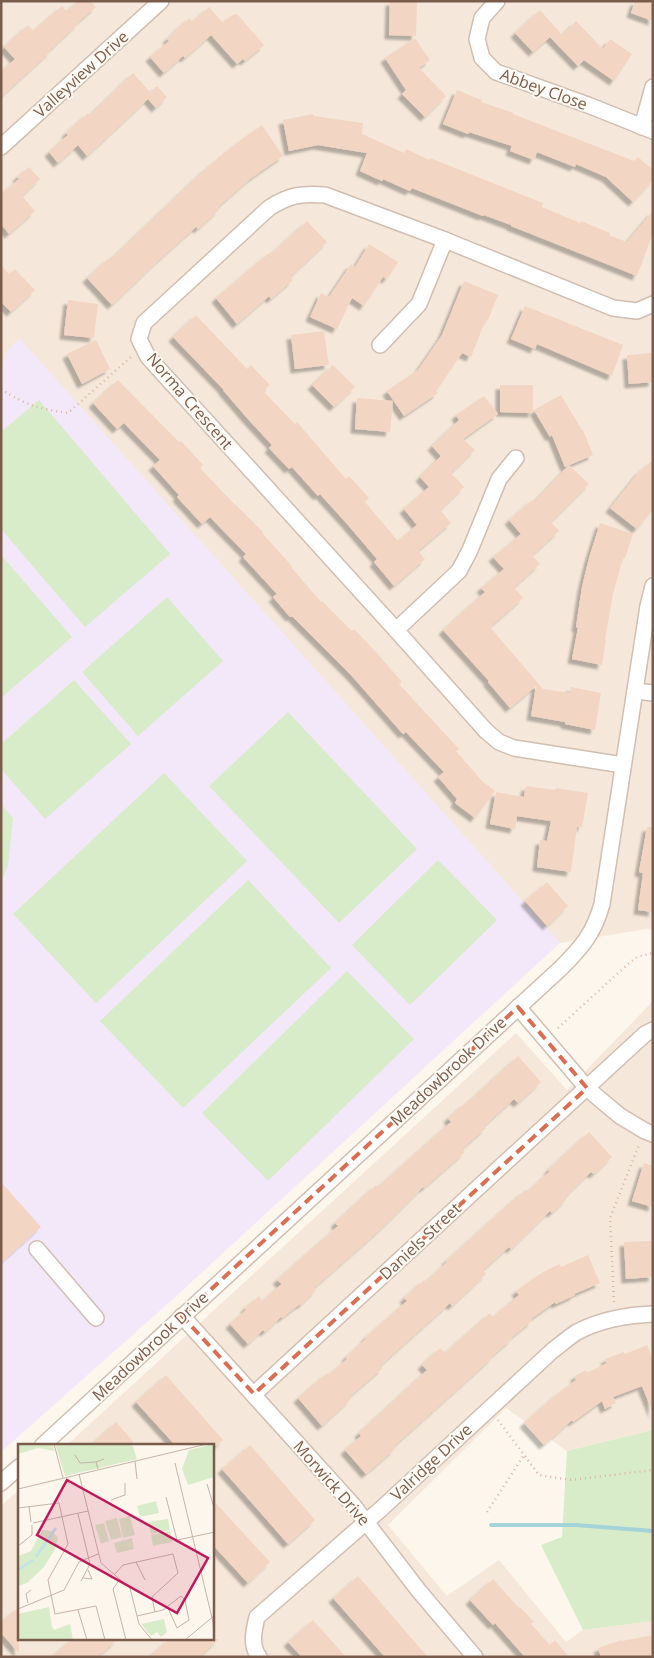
<svg xmlns="http://www.w3.org/2000/svg" width="654" height="1658" viewBox="0 0 654 1658" font-family="'Open Sans',sans-serif">
  <style>
    .residential { fill: #f5e8da }
    .education { fill: #f3e8fa }
    .green { fill: #d8ecc9 }
    .lines { fill: none; stroke-linecap: round; stroke-linejoin: round }
    .stream { stroke: #a5d3da; stroke-width: 4 }
    .building { fill: #f3d5c3; filter: url(#shadow) }
    .minor-casing { stroke: #d1beb0; stroke-width: 18 }
    .path { stroke: #d9b8a5; stroke-width: 2.5; stroke-dasharray: 1 4; stroke-linecap: butt }
    .minor { stroke: #fff; stroke-width: 15 }
    .marked { fill: none; stroke: #dc6d51; stroke-width: 4; stroke-dasharray: 10 6; stroke-linejoin: round }
    .labels { text-anchor: middle; dominant-baseline: central; stroke-width: 4; stroke-linejoin: round; paint-order: stroke }
    .street-label { font-size: 16px; fill: #7a5c4d; stroke: #fffaf3 }
    .inset-river { fill: none; stroke: #bfe3e8; stroke-width: 2.5 }
    .inset-road { fill: none; stroke: #c5b3a7; stroke-width: 1 }
    .view { fill: #c2185b; fill-opacity: 0.15; stroke: #c2185b; stroke-width: 2.5 }
    .inset-edge { fill: none; stroke: #7a5c4d; stroke-width: 2.5 }
  </style>
  <defs>
    <filter id="shadow"><feDropShadow dx="-4.5" dy="4.5" stdDeviation="1" flood-color="#0004"/></filter>
  </defs>
  <rect width="100%" height="100%" fill="#fdf6ec"/>
  <!-- residential -->
  <g class="residential">
    <path d="M1,1H653V928L560,943L6,353L1,375Z"/>
    <path d="M653,1001V1430L567,1451L506,1408L388,1525L447,1596L499,1560L566,1642L583,1630L653,1621V1657H1V1506L19,1490V1639H212V1446L67,1445L516,1033L567,1090Z"/>
  </g>
  <!-- education -->
  <path class="education" d="M19,338L560,943L173,1299L1,1452V375L6,353Z"/>
  <!-- green -->
  <g class="green">
    <path d="M39,400L170,554L85,627L1,529V432Z"/>
    <path d="M1,555L72,637L1,698Z"/>
    <path d="M167,597L223,661L138,736L82,672Z"/>
    <path d="M74,680L131,744L45,819L1,769V744Z"/>
    <path d="M288,712L417,849L339,923L209,786Z"/>
    <path d="M164,773L247,861L96,1003L13,914Z"/>
    <path d="M1,804L13,818L8,865L1,883Z"/>
    <path d="M438,860L497,920L410,1005L352,945Z"/>
    <path d="M248,880L331,968L183,1108L100,1021Z"/>
    <path d="M347,971L414,1039L268,1181L202,1113Z"/>
    <path d="M653,1430V1621L583,1630L541,1545L562,1537L567,1451Z"/>
  </g>
  <g class="lines">
    <!-- stream -->
    <path class="stream" d="M491,1525H576L653,1531"/>
  </g>
  <!-- building -->
  <g class="building">
    <path d="M78,1H90L96,7L77,23L78,24L50,50L51,51L1,97V72L15,59L4,47L28,25L33,31L62,6L67,11Z"/>
    <path d="M390,1L417,2L416,36L389,35Z"/>
    <path d="M635,1H653V21L631,13Z"/>
    <path d="M209,7L223,23L232,15L237,14L264,45L245,61L243,59L237,64L211,35L185,58L183,56L164,73L150,57L169,41L167,39L189,18L192,22Z"/>
    <path d="M540,10L562,35L576,21L603,49L610,39L632,54L614,81L584,60L578,66L550,37L533,52L515,33Z"/>
    <path d="M415,38L430,60L419,68L446,96L425,117L402,94L406,90L385,58Z"/>
    <path d="M133,73L150,92L157,86L167,97L156,108L148,99L87,156L78,145L58,163L49,152L68,135L66,133L88,113L90,115Z"/>
    <path d="M457,90L482,100L481,102L514,113L513,114L634,161L638,157L653,170V180L633,202L606,177L576,164L575,167L537,152L534,160L510,151L512,146L469,132L468,134L443,124Z"/>
    <path d="M313,114L314,116L363,123L362,134L404,153L406,149L430,160V158L543,203L542,207L580,223L581,221L610,233L609,235L627,242L653,211V233L637,276L511,226V225L484,215L483,216L412,188L410,191L383,179L382,181L360,171L367,153L318,145L289,151L283,120Z"/>
    <path d="M262,125L283,156L250,179L217,208L219,210L198,229L196,227L159,260L112,305L87,278L109,258L110,260L202,172L237,143Z"/>
    <path d="M29,167L40,179L22,196L35,211L9,234L1,224V194L19,179L17,177Z"/>
    <path d="M307,221L327,242L290,277L293,280L271,299L269,296L237,324L216,298L269,253L270,255Z"/>
    <path d="M369,244L398,262L387,279L383,277L364,306L352,298L337,329L310,317L321,293L329,297L351,264L355,267Z"/>
    <path d="M1,265L9,274L15,269L35,290L11,312L1,302Z"/>
    <path d="M464,281L498,295L488,320L486,319L471,357L462,353L436,391L438,393L404,416L387,391L418,370L442,335Z"/>
    <path d="M68,300L98,304L94,338L64,335Z"/>
    <path d="M525,306L623,345L612,376L537,344L535,349L511,339Z"/>
    <path d="M196,315L247,369L251,365L270,385L263,391L295,424L297,422L346,479L349,476L369,498L365,502L398,541L417,525L404,509L429,487L420,477L441,456L432,446L459,420L456,415L484,396L498,414L463,439L475,450L451,473L464,487L440,510L451,523L418,551L425,559L394,586L374,562L377,559L348,525L320,494L318,496L292,467L289,469L269,448L272,445L247,418L223,390H224L173,337Z"/>
    <path d="M324,331L329,365L295,369L291,335Z"/>
    <path d="M96,340L110,369L82,384L67,354Z"/>
    <path d="M653,353V382L629,384L627,355Z"/>
    <path d="M333,365L355,387L334,407L312,385Z"/>
    <path d="M118,380L179,442L181,441L203,465L200,468L235,505V504L263,532L262,533L292,566L291,567L321,602L322,601L352,631L354,629L376,652L402,682L399,684L459,749L456,751L482,781L495,791L475,818L455,803L457,799L438,777L444,772L406,732L403,734L351,675L292,616L290,617L273,597L277,594L243,557L246,554L210,517L202,524L177,497L179,495L153,466L160,460L124,423L117,429L93,403Z"/>
    <path d="M500,385H533V413L500,412Z"/>
    <path d="M561,395L582,430H583L593,455L565,467L552,435L550,437L534,410Z"/>
    <path d="M357,398L393,401L390,432L355,429Z"/>
    <path d="M653,460V509L637,529L610,508L639,472Z"/>
    <path d="M569,465L589,484L551,522L559,531L532,555L540,564L514,587L523,598L490,627L543,689L570,693L571,687L601,693L595,730L565,724V722L531,716L536,686L510,708L488,682L489,681L443,630L485,592L481,588L504,569L493,557L521,534L509,520L532,500L534,502Z"/>
    <path d="M600,523L633,534L625,558H623L613,594L605,639L606,640L602,665L572,659L578,628L576,627L582,587L589,558Z"/>
    <path d="M526,786L555,790L556,788L588,793L582,827H577L571,872L537,867L540,840L547,841L551,821L517,816L515,829L490,824L496,792L524,797Z"/>
    <path d="M647,827H653V912L638,910L643,873L639,872Z"/>
    <path d="M547,882L568,906L547,926L525,901Z"/>
    <path d="M518,1056L541,1082L518,1103L514,1099L484,1126L486,1128L462,1149L465,1152L424,1188L423,1187L382,1228L314,1288L316,1290L301,1305L300,1304L282,1318L281,1317L265,1332L263,1330L248,1344L230,1324L246,1310L245,1308L259,1296L262,1301L282,1284L277,1280L338,1226L335,1223L376,1185L378,1187L451,1122L448,1118L465,1103L466,1104Z"/>
    <path d="M589,1132L612,1157L594,1174L591,1172L565,1197L567,1199L552,1213L550,1211L511,1249L509,1247L483,1270L486,1274L452,1306L450,1303L380,1366L383,1368L349,1397L351,1399L322,1426L298,1398L327,1373L329,1375L347,1359L346,1357L366,1339L365,1338L407,1301L404,1298L424,1280L426,1282L447,1262L446,1261L507,1206L525,1190L527,1192L550,1171L548,1170Z"/>
    <path d="M644,1163L653,1166V1207L632,1201Z"/>
    <path d="M1,1182L41,1227L1,1263Z"/>
    <path d="M653,1241V1277L626,1279L624,1242Z"/>
    <path d="M588,1255L600,1283L574,1294L575,1295L556,1304L555,1302L531,1319L532,1321L511,1338L512,1339L491,1357L492,1358L410,1432L393,1447L395,1449L366,1474L345,1450L361,1436L359,1433L427,1370L422,1365L440,1348L445,1353L490,1313L493,1317L519,1295L516,1291L540,1274L559,1264L561,1267Z"/>
    <path d="M647,1345L653,1360V1413L642,1386L613,1397L616,1403L605,1409L602,1401L573,1422L572,1420L544,1445L524,1423L557,1394L576,1380L575,1376L586,1370L587,1373L607,1363L605,1359L624,1352L625,1354Z"/>
    <path d="M166,1375L223,1440L217,1446H176L136,1402Z"/>
    <path d="M116,1422L137,1446H90Z"/>
    <path d="M250,1445L315,1520L288,1544L222,1469Z"/>
    <path d="M212,1499L270,1562L248,1583L212,1544Z"/>
    <path d="M358,1576L419,1647L428,1657H385L333,1598Z"/>
    <path d="M493,1579L519,1608L520,1607L534,1622L531,1624L550,1645L555,1640L569,1657H525L495,1623L493,1625L470,1600Z"/>
    <path d="M19,1607V1653L1,1633V1622Z"/>
    <path d="M313,1620L346,1657H302L288,1642Z"/>
    <path d="M653,1635V1657H601L598,1648L622,1640V1641Z"/>
    <path d="M72,1639H118L98,1657H52Z"/>
    <path d="M169,1639H219L199,1657H150Z"/>
  </g>
  <g class="lines">
    <!-- minor casing -->
    <g class="minor-casing">
      <g id="minor">
        <path d="M497,1L482,18L477,39L482,58L496,72L588,105L653,131"/>
        <path d="M642,127L653,87"/>
        <path d="M1,147L161,1"/>
        <path d="M380,345L419,304L445,240"/>
        <path d="M396,630L459,571L470,550L499,479L516,458"/>
        <path d="M635,691L653,693"/>
        <path d="M623,765L514,748L499,742L486,731L396,630L148,357L139,339L144,323L269,208C289,195 302,193 325,195L445,240L613,308L637,311L653,304"/>
        <path d="M518,1007L587,1088L602,1101L620,1116L645,1131L653,1134"/>
        <path d="M37,1249L96,1318"/>
        <path d="M182,1316L353,1505L419,1591L475,1657"/>
        <path d="M254,1394L645,1034L653,1030"/>
        <path d="M42,1446L561,968C582,947 594,933 602,904L648,606L653,586"/>
        <path d="M1,1483L19,1467"/>
        <path d="M259,1657C250,1645 254,1630 257,1617L381,1509L552,1351C560,1345 569,1337 577,1332C600,1320 627,1315 653,1314"/>
      </g>
    </g>
    <!-- path -->
    <g class="path">
      <path d="M1,389C25,405 40,409 68,413L132,356"/>
      <path d="M558,1028L627,965L637,957L653,953"/>
      <path d="M614,1302L610,1218L639,1145"/>
      <path d="M498,1420L539,1475L571,1480L653,1470"/>
      <path d="M487,1512L524,1455"/>
    </g>
    <!-- minor -->
    <use href="#minor" class="minor"/>
  </g>
  <!-- marked area -->
  <path class="marked" d="M518,1007L587,1088L254,1394L182,1316Z"/>
  <g class="labels">
    <!-- street labels -->
    <g class="street-label">
      <text transform="translate(81 74) rotate(-42)">Valleyview Drive</text>
      <text transform="translate(544 89) rotate(20)">Abbey Close</text>
      <text transform="translate(190 401) rotate(49)">Norma Crescent</text>
      <text transform="translate(448 1071) rotate(-43)">Meadowbrook Drive</text>
      <text transform="translate(420 1241) rotate(-43)">Daniels Street</text>
      <text transform="translate(150 1346) rotate(-43)">Meadowbrook Drive</text>
      <text transform="translate(431 1462) rotate(-43)">Valridge Drive</text>
      <text transform="translate(332 1483) rotate(49)">Morwick Drive</text>
    </g>
  </g>
  <!-- overview -->
  <g transform="translate(18 1444)">
    <rect width="196" height="196" fill="#fdf6ec"/>
    <path d="M0,0H35L36,7L20,4L0,10ZM37,0H114L119,15L47,32ZM196,0V33L170,41L164,25L171,6ZM138,57L141,69L122,73L119,62ZM112,72L117,91L105,94L101,75ZM99,74L104,93L93,96L87,77ZM150,75L152,86L133,90L130,78ZM86,79L91,97L83,100L77,81ZM24,86L34,87L40,94L37,105L26,123L9,139L0,142V112L13,107ZM152,87L154,98L135,102L133,91ZM114,94L116,105L99,109L96,99ZM31,163L34,183L36,186L52,180L55,196H0V170ZM146,175L149,188L143,193L139,188L133,192L123,180Z" fill="#d8ecc9"/>
    <path class="inset-river" d="M18,113L38,84M0,126L15,116"/>
    <path class="inset-road" d="M36,0L45,34M57,11L62,19L78,18M117,17L119,35M157,19L195,178L196,196M80,25L78,18L86,15M61,30L83,119L112,144L121,180L134,196M189,40L197,67M0,45L189,0M148,53L159,96L197,88M93,56L107,51V39M11,62L13,78M0,64L41,59L50,100L30,136L37,170L78,162L87,196M60,70L72,120L63,137M15,79L70,67M0,102L14,91V81M118,118L127,136M96,131L105,121L155,110L160,129L134,153L137,168M65,134L74,135L70,126M102,135L95,145L108,196M10,159L8,150L13,146M0,165L46,146L61,118L80,110M60,166L69,196M119,172L145,166L163,152L167,156L171,176L159,184L149,162M167,196L197,171"/>
    <path class="view" d="M49,36L190,114L159,169L19,91Z"/>
    <rect width="196" height="196" class="inset-edge"/>
  </g>
  <!-- border -->
  <rect width="654" height="1658" fill="none" stroke="#7a5c4d" stroke-width="5"/>
</svg>
